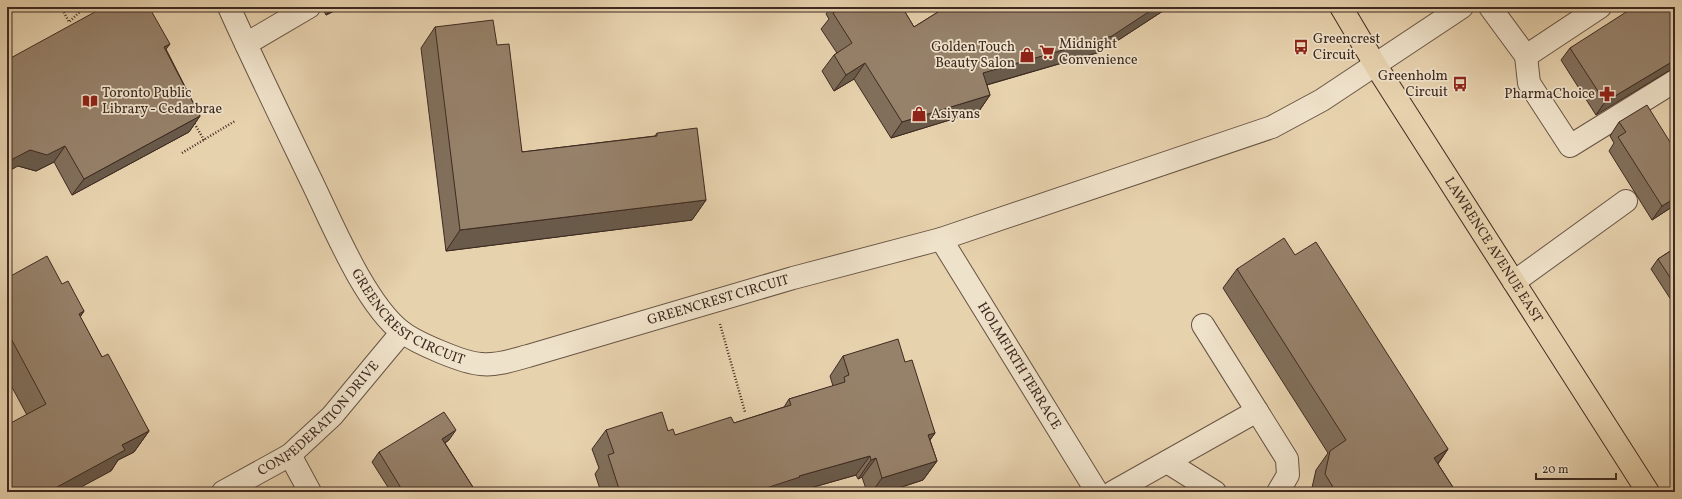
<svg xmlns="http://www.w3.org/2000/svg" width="1682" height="499" viewBox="0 0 1682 499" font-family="Vollkorn,serif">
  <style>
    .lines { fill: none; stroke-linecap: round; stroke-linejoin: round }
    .minor-casing { stroke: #685444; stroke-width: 24 }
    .major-casing { stroke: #3e2a21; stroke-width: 24 }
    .path { stroke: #3e2a21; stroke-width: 2.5; stroke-dasharray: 1 2; stroke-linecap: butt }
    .minor { stroke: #efe2ca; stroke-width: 22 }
    .major { stroke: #e7d2ae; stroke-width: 22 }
    .wall { fill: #816f5b; stroke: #3e2a21 }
    .shaded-wall { fill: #695a4a; stroke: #3e2a21 }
    .building { fill: #96816a; stroke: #3e2a21 }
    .labels { text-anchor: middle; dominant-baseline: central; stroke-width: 3.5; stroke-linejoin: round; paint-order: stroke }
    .poi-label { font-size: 14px; fill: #3e2a21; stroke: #efe2ca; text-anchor: start }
    .street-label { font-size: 14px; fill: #3e2a21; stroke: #efe2ca }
  </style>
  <rect width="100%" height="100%" fill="#e7d2ae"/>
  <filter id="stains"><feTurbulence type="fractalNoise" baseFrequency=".005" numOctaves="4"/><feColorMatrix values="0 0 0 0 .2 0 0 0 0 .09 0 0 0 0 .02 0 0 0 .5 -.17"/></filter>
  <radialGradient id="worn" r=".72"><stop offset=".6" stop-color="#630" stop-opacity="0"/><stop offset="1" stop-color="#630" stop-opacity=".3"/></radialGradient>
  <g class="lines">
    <!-- minor casing -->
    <g class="minor-casing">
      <g id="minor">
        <path id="s1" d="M229,7C255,65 283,122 311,180C332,223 365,304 402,332C417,343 463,363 481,364C496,366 513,360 528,356L793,278L941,239L1272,127L1322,100L1462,7"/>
        <path d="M1490,7L1526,56L1529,83L1570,146L1675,81"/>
        <path d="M246,44L309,7"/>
        <path d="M1526,56L1600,7"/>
        <path id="s2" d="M941,239L1097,492"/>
        <path d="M1514,282L1626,201"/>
        <path d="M1203,325L1257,411"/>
        <path d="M290,455L310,492"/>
        <path d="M1167,462L1215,492"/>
        <path id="s3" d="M223,492L290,455L332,416L402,332"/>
        <path d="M1113,492L1257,411L1287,459L1288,475L1278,492"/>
      </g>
    </g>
    <!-- major casing -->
    <g class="major-casing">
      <g id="major">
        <path id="s4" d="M1341,7L1376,66L1648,492"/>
      </g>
    </g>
    <!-- path -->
    <g class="path">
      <path d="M61,7L69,22L85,7"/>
      <path d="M193,121L204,140"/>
      <path d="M182,153L235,121"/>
      <path d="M720,324L745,412"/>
    </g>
    <!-- minor -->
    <use href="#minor" class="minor"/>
    <!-- major -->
    <use href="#major" class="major"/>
  </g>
  <!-- wall -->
  <g class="wall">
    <path d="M322,7H342L326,15Z"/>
    <path d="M831,7H902L914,27L946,7H1168L1166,9L1100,52L987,85L990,95L979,111L891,138L854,79L834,91L822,71L834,55L837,53L821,29L829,19L826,14Z"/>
    <path d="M1675,7L1596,115L1561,60L1570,48Z"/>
    <path d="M435,27L497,45L522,152L655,136L657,133L706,200L692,220L446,251L421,48Z"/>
    <path d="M166,49L200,116L189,132L72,195L54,162L36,171L18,166Z"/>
    <path d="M1619,122L1675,150V205L1652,220L1609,151L1614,143L1610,136Z"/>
    <path d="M1675,248V306L1651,269L1658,259Z"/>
    <path d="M1295,255L1448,449L1438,464L1456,492H1311L1316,470L1328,453L1223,288L1237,269Z"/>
    <path d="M7,278L62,284L84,311L80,317L102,357L149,431L134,452L118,460L111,471L27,415L7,378Z"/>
    <path d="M843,356L905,362L935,433L930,440L937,461L923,480L886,492H867L862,477L858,479L856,475L796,492H601L595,474L599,468L592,449L606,430L668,431L675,435L734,423L784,407L789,399L833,386L830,376Z"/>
    <path d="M449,440L445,443L476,492H391L372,462L379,452Z"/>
  </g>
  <!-- shaded-wall -->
  <g class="shaded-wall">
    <path d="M332,7H342L326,15Z"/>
    <path d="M1156,7H1168L1166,9L1100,52L972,89L983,73Z"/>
    <path d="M170,44L158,60L164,47Z"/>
    <path d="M1675,60V67L1596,115L1605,102Z"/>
    <path d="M865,63L854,79L834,91L846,75Z"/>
    <path d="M990,95L979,111L891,138L902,122Z"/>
    <path d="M200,116L189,132L72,195L84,179Z"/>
    <path d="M65,146L54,162L36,171L18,166L7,172V160L30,150Z"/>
    <path d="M1675,198V205L1652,220L1662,206Z"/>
    <path d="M706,200L692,220L446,251L460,230Z"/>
    <path d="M84,311L70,332L79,314Z"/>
    <path d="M456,430L449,440L435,449L442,439Z"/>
    <path d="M149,431L134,452L118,460L111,471L72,492H48L122,445Z"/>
    <path d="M935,433L921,452L928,435Z"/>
    <path d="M1448,449L1434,469V458Z"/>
    <path d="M870,456L856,475L796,492H754L799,476Z"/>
    <path d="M876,458L862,477L858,479L871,460Z"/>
    <path d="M937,461L923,480L886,492H872L882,478Z"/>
  </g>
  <!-- building -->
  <g class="building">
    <path d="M104,7H149L170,44L164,47L200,116L84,179L65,146L47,155L30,150L9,161L7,160V60Z"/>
    <path d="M842,7H902L914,27L946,7H1156L1112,36L983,73L990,95L902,122L865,63L846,75L834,55L852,43L833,13Z"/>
    <path d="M1634,7H1675V60L1605,102L1570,48Z"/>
    <path d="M493,20L497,45L509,44L522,152L657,136V133L697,128L706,200L460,230L435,27Z"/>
    <path d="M1647,105L1675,150V198L1662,206L1618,137L1626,132L1619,122Z"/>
    <path d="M1284,238L1295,255L1316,242L1448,449L1434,458L1456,492H1336L1325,474L1330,451L1346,440L1237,269Z"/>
    <path d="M1675,248V285L1658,259Z"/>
    <path d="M47,256L62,284L68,281L84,311L79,314L102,357L108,354L149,431L122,445L125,450L48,492H7V425L46,404L7,331V278Z"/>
    <path d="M898,339L905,362L912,360L935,433L928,435L937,461L882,478L876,458L871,460L870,456L799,476L800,477L754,492H620L608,455L614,453L606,430L662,412L668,431L673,429L675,435L731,417L734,423L791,405L789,399L845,382L844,377L849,375L843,356Z"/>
    <path d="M444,412L456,430L442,439L476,492H399L398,490L401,488L379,452Z"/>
  </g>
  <!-- icons -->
  <defs>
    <g id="bus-bare" transform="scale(1.2)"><path d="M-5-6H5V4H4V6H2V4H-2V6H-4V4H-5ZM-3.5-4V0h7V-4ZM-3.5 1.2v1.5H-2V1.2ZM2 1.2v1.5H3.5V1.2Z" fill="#8f2418" stroke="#efe2ca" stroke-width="2.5" paint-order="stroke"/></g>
    <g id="supermarket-bare" transform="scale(1.2)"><path d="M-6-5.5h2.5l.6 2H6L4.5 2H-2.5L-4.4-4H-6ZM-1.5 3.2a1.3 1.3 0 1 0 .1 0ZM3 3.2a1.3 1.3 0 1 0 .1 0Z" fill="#8f2418" stroke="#efe2ca" stroke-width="2.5" paint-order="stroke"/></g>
    <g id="shop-bare" transform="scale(1.2)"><path d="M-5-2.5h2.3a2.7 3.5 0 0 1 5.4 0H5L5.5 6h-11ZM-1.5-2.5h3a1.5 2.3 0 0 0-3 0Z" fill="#8f2418" stroke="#efe2ca" stroke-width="2.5" paint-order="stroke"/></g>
    <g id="pharmacy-bare" transform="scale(1.2)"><path d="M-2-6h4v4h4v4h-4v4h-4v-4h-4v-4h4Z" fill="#8f2418" stroke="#efe2ca" stroke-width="2.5" paint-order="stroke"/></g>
    <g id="library-bare" transform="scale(1.2)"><path d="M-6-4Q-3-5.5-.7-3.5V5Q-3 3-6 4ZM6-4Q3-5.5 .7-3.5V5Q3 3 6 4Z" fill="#8f2418" stroke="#efe2ca" stroke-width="2.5" paint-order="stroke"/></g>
  </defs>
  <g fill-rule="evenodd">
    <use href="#bus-bare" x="1301" y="47"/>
    <use href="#supermarket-bare" x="1047" y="52"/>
    <use href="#shop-bare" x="1027" y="55"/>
    <use href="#bus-bare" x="1460" y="84"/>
    <use href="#pharmacy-bare" x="1607" y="94"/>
    <use href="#library-bare" x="90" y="101"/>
    <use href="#shop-bare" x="919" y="114"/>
  </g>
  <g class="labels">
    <!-- poi labels -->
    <g class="poi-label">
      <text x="1313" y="39">Greencrest<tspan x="1313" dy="16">Circuit</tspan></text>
      <text x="1059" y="44">Midnight<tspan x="1059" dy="16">Convenience</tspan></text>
      <text x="1015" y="47" text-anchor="end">Golden Touch<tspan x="1015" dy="16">Beauty Salon</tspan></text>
      <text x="1448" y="76" text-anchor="end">Greenholm<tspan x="1448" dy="16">Circuit</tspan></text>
      <text x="102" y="93">Toronto Public<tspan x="102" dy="16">Library - Cedarbrae</tspan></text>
      <text x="1595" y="94" text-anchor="end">PharmaChoice</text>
      <text x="931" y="114">Asiyans</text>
    </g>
    <!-- street labels -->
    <g class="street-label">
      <text stroke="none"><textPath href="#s4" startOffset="287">LAWRENCE AVENUE EAST</textPath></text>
      <text stroke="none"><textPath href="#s1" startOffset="702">GREENCREST CIRCUIT</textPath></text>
      <text stroke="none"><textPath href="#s1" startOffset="365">GREENCREST CIRCUIT</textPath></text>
      <text stroke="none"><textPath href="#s2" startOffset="149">HOLMFIRTH TERRACE</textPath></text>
      <text stroke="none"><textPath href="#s3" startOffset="122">CONFEDERATION DRIVE</textPath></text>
    </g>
  </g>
  <!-- margin -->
  <rect width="1682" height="499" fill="none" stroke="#e7d2ae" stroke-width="24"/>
  <rect x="8" y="8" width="1666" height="483" fill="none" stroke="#3e2a21" stroke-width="2"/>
  <rect x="12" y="12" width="1658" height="475" fill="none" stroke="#3e2a21"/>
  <!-- scale -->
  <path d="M1536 473v6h80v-6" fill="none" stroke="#3e2a21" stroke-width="2"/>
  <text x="1542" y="473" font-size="12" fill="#3e2a21" stroke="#efe2ca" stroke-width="3" paint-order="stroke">20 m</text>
  <rect width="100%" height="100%" filter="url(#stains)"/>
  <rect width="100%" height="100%" fill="url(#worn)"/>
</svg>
